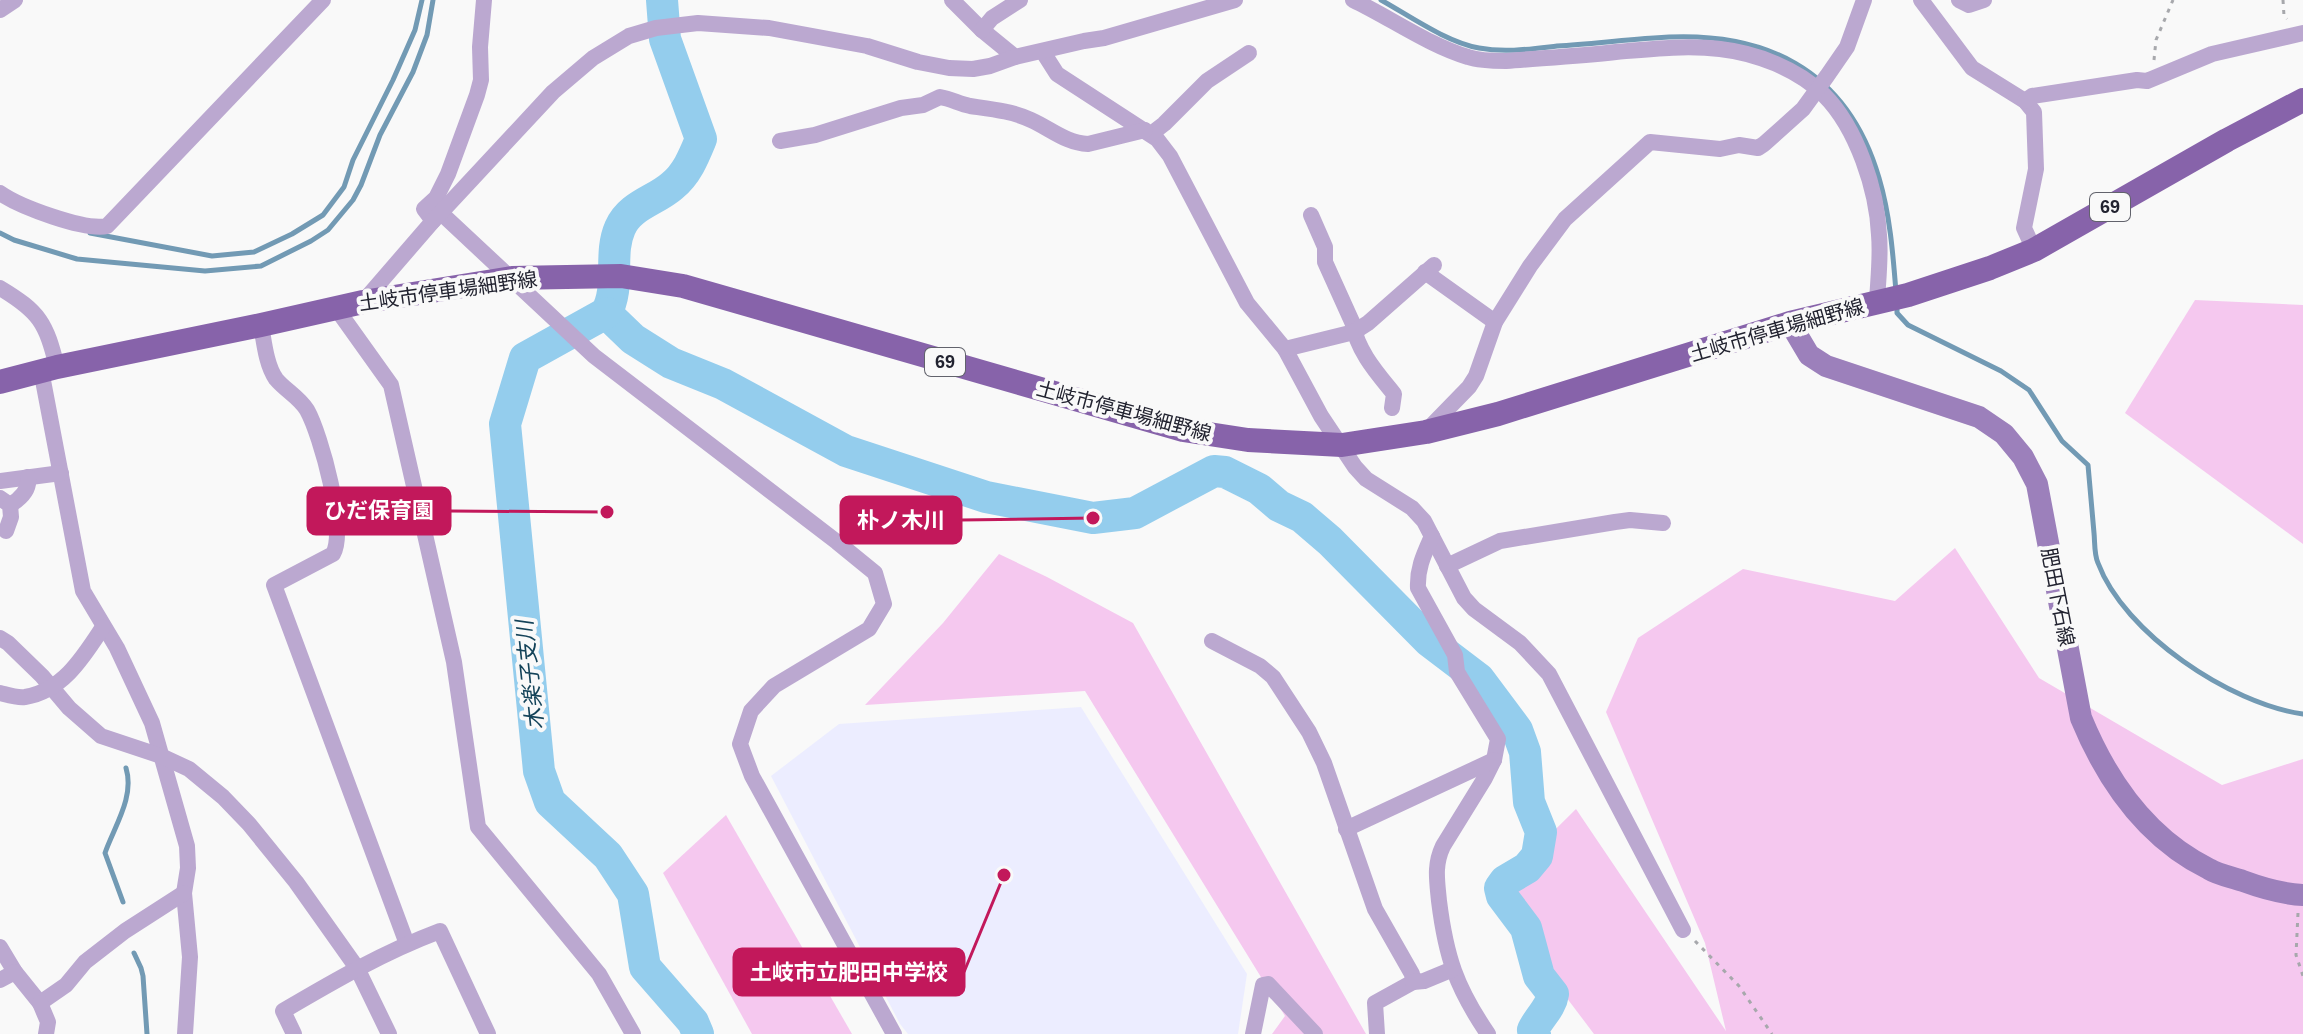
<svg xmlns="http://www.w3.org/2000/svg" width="2303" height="1034" viewBox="0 0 2303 1034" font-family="Helvetica,'Noto Sans JP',sans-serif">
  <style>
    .built { fill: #ecedff }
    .green { fill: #f5c8ef }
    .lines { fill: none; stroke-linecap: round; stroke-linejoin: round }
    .stream { stroke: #729ab4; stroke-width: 5 }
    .river { stroke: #94cded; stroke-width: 32 }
    .path { stroke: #a7a8ac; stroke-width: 3; stroke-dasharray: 4 6; stroke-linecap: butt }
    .street { stroke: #bba8d0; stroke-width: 16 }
    .secondary { stroke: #9c80bb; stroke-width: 22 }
    .primary { stroke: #8763aa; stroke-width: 24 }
    .labels { text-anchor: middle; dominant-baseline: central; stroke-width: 8; stroke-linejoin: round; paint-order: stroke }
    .shield { fill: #f9f9f9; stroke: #62636c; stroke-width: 2 }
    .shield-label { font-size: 18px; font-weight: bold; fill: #222330 }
    .street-label { font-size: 20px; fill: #222330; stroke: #f9f9f9 }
    .water-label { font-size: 22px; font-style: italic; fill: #144359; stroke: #f9f9f9 }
    .leader { fill: none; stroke: #c2185b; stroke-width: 3 }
    .callout-dot { fill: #c2185b; stroke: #f9f9f9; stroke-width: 3 }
    .callout { fill: #c2185b; stroke: #c2185b; stroke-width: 3 }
    .callout-label { font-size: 22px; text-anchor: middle; font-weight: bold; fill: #fff }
  </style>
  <rect width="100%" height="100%" fill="#f9f9f9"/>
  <!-- built -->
  <path class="built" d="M1081,707L1247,974L1238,1034H908L900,1024L771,776L839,724Z"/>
  <!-- green -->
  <g class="green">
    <path d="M2195,300L2303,305V544L2125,413Z"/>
    <path d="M1955,548L2039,678L2222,785L2303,759V1034H1594L1489,895L1576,809L1726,1031L1705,943L1606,712L1638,638L1743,569L1895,601Z"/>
    <path d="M999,554L1047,577L1133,623L1366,1034H1272L1285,1016L1085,691L865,705L943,623Z"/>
    <path d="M726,815L852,1034H752L663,873Z"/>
  </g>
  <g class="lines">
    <!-- stream -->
    <g class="stream">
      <path d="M1381,0C1410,16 1446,42 1479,48C1505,53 1531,49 1557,46C1590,44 1622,40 1654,38C1763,29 1847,68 1879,178C1890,215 1893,254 1896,292"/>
      <path d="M0,233L14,240L77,259L205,271L261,266L311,241L328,230L353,200L361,185L380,135L413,72L427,35L433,0"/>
      <path d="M90,233L212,256L254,252L292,234L323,215L344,187L353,160L393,80L415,30L422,0"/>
      <path d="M1897,306V313L1908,325L2001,371L2029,390L2062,441L2088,465C2090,488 2092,510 2094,533C2095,543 2094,554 2098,563C2124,633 2230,704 2303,714"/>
      <path d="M123,902L105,853C114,827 135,797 126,768"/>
      <path d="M134,953L141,968L143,976L147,1034"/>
    </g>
    <!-- river -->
    <g class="river">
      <path d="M662,0L665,39L701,139C694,156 687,174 672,186C655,201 630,205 620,228C608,255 621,287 606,313L633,339L671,363L723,384L846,451L986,497L1093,518L1135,513L1214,471L1225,472L1259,489L1279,506L1302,517L1330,541L1429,641L1479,679L1517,730L1525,752L1529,802L1541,832L1537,856L1527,868L1505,881L1500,888L1502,896L1526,928L1539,976L1553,994C1551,1008 1539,1017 1533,1030L1535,1034"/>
      <path d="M606,313L525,358L505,424L539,771L550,802L608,856L633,894L645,967L693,1022L698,1034"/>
    </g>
    <!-- path -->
    <g class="path">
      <path d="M2283,0L2284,16L2287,19"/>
      <path d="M2154,60L2156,40L2173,0"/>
      <path d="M2298,913L2296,955L2303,976"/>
      <path d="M1695,941L1739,986L1772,1034"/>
    </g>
    <!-- street -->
    <g class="street">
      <path d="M952,0L982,30L1015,57"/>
      <path d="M1353,0C1389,17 1430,46 1468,57C1480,61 1494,61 1506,61C1543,58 1580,56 1616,52C1650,49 1686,45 1720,49C1756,53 1798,69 1824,95C1857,128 1877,190 1879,235C1881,257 1878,280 1877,302"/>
      <path d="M1921,0L1972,68L2025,101L2034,112L2036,169L2024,228L2034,250"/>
      <path d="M1959,0L1969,5L1984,0"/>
      <path d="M0,10L15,0"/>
      <path d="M982,30L992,18L1020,0"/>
      <path d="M1043,52L1057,74L1157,139L1170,156L1247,303L1285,349L1321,416L1355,467L1366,479L1412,508L1424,521L1464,598L1474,609L1520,643L1549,674L1683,930"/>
      <path d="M2025,101L2032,96L2137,80L2147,81L2212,54L2303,33"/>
      <path d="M1151,134L1164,124L1207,81L1249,53"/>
      <path d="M780,141L815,135L901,108L923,105L940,97C951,99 960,104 970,106C991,109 1012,111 1031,120C1051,129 1066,143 1088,144L1145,130"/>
      <path d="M0,193C20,207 85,231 107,226L323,0"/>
      <path d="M441,213L594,356L837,542L875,573L884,604L869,629L774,686L751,711L740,744L752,776L894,1034"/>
      <path d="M1311,215L1325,247V262L1353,324C1357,351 1378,374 1394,394L1392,408"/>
      <path d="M433,221L424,209L436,198L448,174L477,95L481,80L480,47L484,0"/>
      <path d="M1425,272L1495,322"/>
      <path d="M0,288C40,312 46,323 57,367"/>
      <path d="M363,302L433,221L553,92L593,58L629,36L656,28L698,23L769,28L867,46L918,62L949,68L973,69L990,66L1015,57L1084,41L1104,38L1235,0"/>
      <path d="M336,308L391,385L454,662L478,827L599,974L633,1034"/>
      <path d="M261,325C264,341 266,365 276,379C285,390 299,397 307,410C321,435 347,530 333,554L274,585L407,944"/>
      <path d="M1285,349L1354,332L1368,323L1434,265"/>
      <path d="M41,370L83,591L117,648L152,723L187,846L188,868L184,893L190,957L185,1034"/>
      <path d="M1431,431L1433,424L1469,387L1476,376L1495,322L1530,266L1565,219L1650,142L1720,149L1739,145L1758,148L1764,144L1803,109L1827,76L1847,47L1864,0"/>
      <path d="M0,481L61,473"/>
      <path d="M0,498L10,505L11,517L6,531"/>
      <path d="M10,505C20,499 30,490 28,477"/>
      <path d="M1432,536C1424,554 1417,568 1418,588L1455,655L1457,672L1498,739L1494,760L1485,778L1443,846C1434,865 1437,880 1439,901C1446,957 1456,987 1488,1034"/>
      <path d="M1447,566L1500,541L1615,522L1630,520L1663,523"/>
      <path d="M0,638L8,643L42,676L69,708L101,736L161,756L189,769L223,797L249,824L296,882L357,968L389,1034"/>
      <path d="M1212,641L1260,666L1273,677L1309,732L1324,763L1375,909L1412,974L1413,982L1375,1003L1377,1034"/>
      <path d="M0,693C8,695 17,698 25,697C63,691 84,656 103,627"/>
      <path d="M1346,829L1494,760"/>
      <path d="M0,947L15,972L40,1003L66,985L85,962L125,931L184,893"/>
      <path d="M0,980L15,972"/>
      <path d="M1413,982L1424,981L1453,969"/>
      <path d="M40,1003L48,1022L46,1034"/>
      <path d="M294,1034L283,1011C334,981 384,952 440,931L488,1034"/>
      <path d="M1253,1034L1263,985L1268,984L1315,1034"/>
    </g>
    <!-- secondary -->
    <path class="secondary" d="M1790,323L1809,355L1826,366L1979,417L2004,434L2023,457L2037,484L2081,718C2107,781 2146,838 2209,869C2219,875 2232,877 2243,881C2262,888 2283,894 2303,895"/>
    <!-- primary -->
    <path class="primary" d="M0,382L57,367L261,325L363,302L512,278L621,276L683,286L1183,430L1248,440L1342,445L1426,432L1498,414L1790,323L1908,295L1990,268L2034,250L2227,140L2303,100"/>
  </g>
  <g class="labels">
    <!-- shield labels -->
    <g class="shield">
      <rect x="2090" y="193" width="40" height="28" rx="6"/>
      <rect x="925" y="348" width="40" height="28" rx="6"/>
    </g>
    <g class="shield-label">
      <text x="2110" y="207">69</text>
      <text x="945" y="362">69</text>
    </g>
    <!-- street labels -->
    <g class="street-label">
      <text transform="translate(448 291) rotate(-8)">土岐市停車場細野線</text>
      <text transform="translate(1777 330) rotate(-16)">土岐市停車場細野線</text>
      <text transform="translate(1124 411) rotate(15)">土岐市停車場細野線</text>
      <text transform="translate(2058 597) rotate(79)">肥田下石線</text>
    </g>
    <!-- water labels -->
    <g class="water-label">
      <text transform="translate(530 675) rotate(-96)">木楽子支川</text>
    </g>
  </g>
  <!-- callouts -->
  <path class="leader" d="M607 512L450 511M1093 518L961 520M1004 875L964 972"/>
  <g class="callout-dot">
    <circle cx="607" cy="512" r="8"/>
    <circle cx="1093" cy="518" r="8"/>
    <circle cx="1004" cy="875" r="8"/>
  </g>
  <g class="callout">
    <rect x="308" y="488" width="142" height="46" rx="8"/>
    <rect x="841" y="497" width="120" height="46" rx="8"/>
    <rect x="734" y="949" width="230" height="46" rx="8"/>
  </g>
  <g class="callout-label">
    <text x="379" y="518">ひだ保育園</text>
    <text x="901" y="528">朴ノ木川</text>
    <text x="849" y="980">土岐市立肥田中学校</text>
  </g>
</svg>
